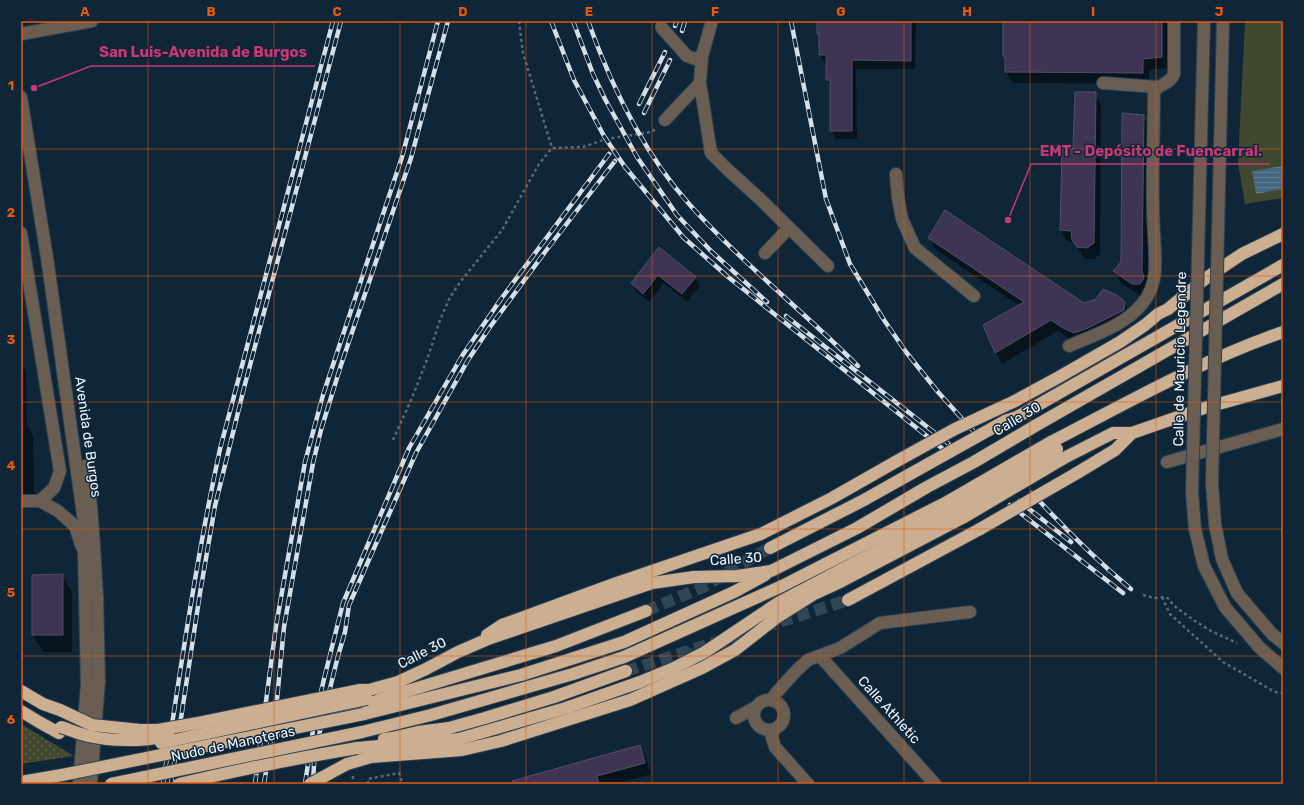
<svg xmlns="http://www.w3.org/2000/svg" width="1304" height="805" viewBox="0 0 1304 805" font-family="Rubik,sans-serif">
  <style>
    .grass { fill: url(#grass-dots) }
    .park { fill: #414830 }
    .water { fill: url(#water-rules) }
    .shadow { fill: #0007 }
    .building { fill: #3e3554; stroke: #544d68 }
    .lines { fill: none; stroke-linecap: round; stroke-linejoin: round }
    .minor-tunnel { stroke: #304556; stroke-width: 12; stroke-dasharray: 12 6; stroke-linecap: butt }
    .highway-tunnel { stroke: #304556; stroke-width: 12; stroke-dasharray: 12 6; stroke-linecap: butt }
    .minor-casing { stroke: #2e4354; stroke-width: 14 }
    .highway-casing { stroke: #2e4354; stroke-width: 14 }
    .path { stroke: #576977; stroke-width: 2.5; stroke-dasharray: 3 3; stroke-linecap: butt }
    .minor { stroke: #6a5e52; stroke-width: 12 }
    .highway { stroke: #ccae90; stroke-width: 12 }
    .rail-casing { stroke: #d5dfe8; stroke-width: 4.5 }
    .rail { stroke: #0f2638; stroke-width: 3; stroke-dasharray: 9; stroke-linecap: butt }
    .minor-bridge-casing { stroke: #2e4354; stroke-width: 14; stroke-linecap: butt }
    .highway-bridge-casing { stroke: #2e4354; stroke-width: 14; stroke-linecap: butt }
    .minor-bridge { stroke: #6a5e52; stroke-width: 12 }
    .highway-bridge { stroke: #ccae90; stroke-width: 12 }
    .grid { fill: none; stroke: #e8590c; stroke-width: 1; stroke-opacity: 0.55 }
    .labels { text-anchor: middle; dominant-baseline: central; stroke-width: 3; stroke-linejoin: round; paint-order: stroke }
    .street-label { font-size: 14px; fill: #edf6fd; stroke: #0f2638 }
    .leader { fill: none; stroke: #c83973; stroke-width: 1.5 }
    .callout-dot { fill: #c83973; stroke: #0f2638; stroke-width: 1.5 }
    .callout-label { font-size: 15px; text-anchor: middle; font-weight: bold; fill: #c83973; stroke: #0f2638; stroke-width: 3; stroke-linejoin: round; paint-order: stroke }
    .neatline { fill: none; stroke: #e8590c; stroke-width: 1.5 }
    .grid-label { font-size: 13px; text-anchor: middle; font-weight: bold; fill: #e8590c }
  </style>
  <defs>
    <pattern id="grass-dots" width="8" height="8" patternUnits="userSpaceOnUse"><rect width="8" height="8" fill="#414830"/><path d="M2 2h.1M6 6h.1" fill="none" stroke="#5d634f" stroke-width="1.8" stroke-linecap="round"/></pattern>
    <pattern id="water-rules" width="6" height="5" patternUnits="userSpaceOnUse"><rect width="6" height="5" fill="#44667e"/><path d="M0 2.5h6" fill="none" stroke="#5f7c91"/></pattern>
  </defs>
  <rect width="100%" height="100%" fill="#0f2638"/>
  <!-- grass -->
  <path class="grass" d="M21,724L74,756L21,764Z"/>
  <!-- park -->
  <path class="park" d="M1245,21H1283V198L1245,204L1238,163Z"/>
  <!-- water -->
  <path class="water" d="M1283,166V189L1256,194L1252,171Z"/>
  <!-- shadow -->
  <g class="shadow">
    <path d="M818,21H916L915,69H856L857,139H836L831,130V86L827,80V63H825L820,55V38L818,34Z"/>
    <path d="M1004,21H1169L1168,68L1149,70V84L1013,83L1006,72Z"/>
    <path d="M1095,94L1101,105L1100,254L1094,259H1085L1074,242L1067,241L1061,230L1074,148Z"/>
    <path d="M1143,116L1150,127L1148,282L1146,295H1139L1121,283L1114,271L1122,263Z"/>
    <path d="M929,238L1084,304L1124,303L1131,315L1071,340L1058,331L1002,364L996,353L1020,306L935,249Z"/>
    <path d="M660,249L696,277L700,286L687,302L664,283L649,302L637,292L632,284Z"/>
    <path d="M21,362L26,372L27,425L33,436L34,496H21Z"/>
    <path d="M33,576H62L72,592V652H43L33,635Z"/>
    <path d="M640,747L646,758L651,774L616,784H504Z"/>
  </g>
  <!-- building -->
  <g class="building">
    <path d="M817,21H911V61L852,60V131H830V80H826V55H819V34H817Z"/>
    <path d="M1003,21H1162V57L1143,59V73L1005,72V57L1003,56Z"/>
    <path d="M1075,92H1096L1094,243L1087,248L1077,247L1072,240L1071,231L1060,230L1062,148L1073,147Z"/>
    <path d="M1122,113L1144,115L1142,270L1144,278L1140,284H1132L1113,271L1121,262Z"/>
    <path d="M945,210L1084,303L1096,299L1103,289L1117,295L1125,302L1124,310L1088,328L1074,333L1063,328L1051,320L995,353L983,325L1024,302L928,238Z"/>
    <path d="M659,247L696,277L682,294L658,275L643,294L631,283Z"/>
    <path d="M63,574V635H32V575Z"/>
    <path d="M640,745L645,763L597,776L599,784H512V781Z"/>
  </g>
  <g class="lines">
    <!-- minor-tunnel -->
    <path class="minor-tunnel" d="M685,652L696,658L730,648L736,636"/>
    <!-- highway-tunnel -->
    <g class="highway-tunnel">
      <path d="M646,611L703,587L753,557L770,548"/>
      <path d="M626,671L848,600"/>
    </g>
    <!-- minor casing -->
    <g class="minor-casing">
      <g id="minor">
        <path d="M21,34L92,21"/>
        <path d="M687,56L695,59L702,56L712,21"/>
        <path d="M700,83L711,153L727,169L760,199L828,266"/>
        <path d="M1103,83L1157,87"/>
        <path d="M21,97L48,264L85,529L84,553L87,684L79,784"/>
        <path d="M665,120L700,83L702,56"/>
        <path d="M896,174L898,198L902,219L915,248L974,296"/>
        <path d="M21,233L60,471L54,488L40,501"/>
        <path d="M765,253L789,228"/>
        <path d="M1069,346C1094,335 1124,326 1142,304C1150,295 1154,283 1155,271C1156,250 1153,228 1153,207C1152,168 1154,130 1154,91C1160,84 1170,84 1174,74V21"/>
        <path d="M1167,462L1283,429"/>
        <path d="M85,466L91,506L94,545L97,597L99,681L91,784"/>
        <path d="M1212,483L1215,524L1222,559L1237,593L1272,634L1283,643"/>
        <path d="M1192,492L1195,529L1204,566L1225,607L1259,647L1283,668"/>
        <path d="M21,501H40L58,511L75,526L82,547"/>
        <path d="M820,656L935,784"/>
        <circle cx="769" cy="715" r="15"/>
        <path d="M771,700L777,692L797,670L808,660L840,648L880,623L970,612"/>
        <path d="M736,718L756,707"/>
        <path d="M773,730L772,738L775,747L808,784"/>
      </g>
    </g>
    <!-- highway casing -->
    <g class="highway-casing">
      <g id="highway">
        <path d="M1015,401L1059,377L1120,342L1145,325L1158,314L1168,309L1206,278L1242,254L1283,234"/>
        <path d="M1005,421L1017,417L1283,265"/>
        <path d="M1035,426L1283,284"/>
        <path d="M1051,442C1127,403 1202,360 1283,332"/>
        <path d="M1064,458L1113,433H1132L1204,408L1283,386"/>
        <path d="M1077,473L1115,450L1132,433"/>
        <path d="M770,548L864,500L912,473"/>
        <path d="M848,600L980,529"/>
        <path d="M487,635L502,625L614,584L761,534L832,498L897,461"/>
        <path d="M369,690L398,682L426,669L458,652L488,639L652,583L694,577L737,576L771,571L857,528L927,487"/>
        <path d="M21,691L43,704L60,710"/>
        <path d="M21,711L39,722L59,733"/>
        <path d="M334,713L366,706L381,699L556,646L646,611"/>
        <path d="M364,714L521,675L624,642L734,592L765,575"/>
        <path d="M362,732L431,715L573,674L624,657L782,586L947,502"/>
        <path d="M384,739L392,738L418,732L449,728L485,718L554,697L626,671"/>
        <path d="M357,748L459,739L566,708L640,682L674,668L705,652L778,603L956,509"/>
        <path d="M347,764L371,757L462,750L501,741L630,700L702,668L735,650L776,618L814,594L840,582L964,517"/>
        <path d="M21,782L62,775"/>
      </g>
    </g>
    <!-- path -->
    <g class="path">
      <path d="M519,21L523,53L552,148"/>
      <path d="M393,440L412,398L428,357L440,320L450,297L461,281L502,230L539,164L552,148L583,147L606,139L652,132L657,127"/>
      <path d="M1143,595L1154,598L1165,597L1169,599L1173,605L1192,619L1211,631L1237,643"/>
      <path d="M1162,597L1170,614L1223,662L1275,692L1283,693"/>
      <path d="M353,776V784"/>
      <path d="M368,784V779L399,773L403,784"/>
    </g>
    <!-- minor -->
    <use href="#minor" class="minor"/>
    <!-- highway -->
    <use href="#highway" class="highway"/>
    <!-- rail casing -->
    <g class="rail-casing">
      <g id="rail">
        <path d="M551,21L574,80L604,136L625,167L684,238L727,276L943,449"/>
        <path d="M573,21L593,74L605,99L637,157L677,215L711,251L767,302"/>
        <path d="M588,21C611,85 644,154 690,205C742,263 803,311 858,366"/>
        <path d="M791,21L826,199L850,264L884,320L906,352L938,392L975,433"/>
        <path d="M675,26L677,21"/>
        <path d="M682,31L685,21"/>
        <path d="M639,104L665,52"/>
        <path d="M644,113L670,60"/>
        <path d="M786,316L949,444"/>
        <path d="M1032,493C1063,527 1095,559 1131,589"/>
        <path d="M1019,501L1071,542"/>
        <path d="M1010,505L1123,593"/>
        <path d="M163,784C180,672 196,560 220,449L333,21"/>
        <path d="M171,784L200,593L215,506L244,388L341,21"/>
        <path d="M255,784L276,626L305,462L323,395L402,157L438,21"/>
        <path d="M264,784L277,699L284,627L313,463L321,430L341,365L411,158L448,21"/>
        <path d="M305,784L315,717L324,679L343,603L409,448L462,356L501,299L609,154"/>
        <path d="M313,784L314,764L321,725L338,656L345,632L349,605L416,453L468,360L490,327L545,252L615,161"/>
      </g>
    </g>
    <!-- rail -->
    <use href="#rail" class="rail"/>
    <!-- minor-bridge casing -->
    <g class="minor-bridge-casing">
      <g id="minor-bridge">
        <path d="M661,27L687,56"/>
        <path d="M1212,483L1223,21"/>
        <path d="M1192,492L1204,21"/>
      </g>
    </g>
    <!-- highway-bridge casing -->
    <g class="highway-bridge-casing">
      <g id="highway-bridge">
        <path d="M897,461L955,429L1015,401"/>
        <path d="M912,473L1005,421"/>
        <path d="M927,487L974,462L1035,426"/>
        <path d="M947,502L1051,442"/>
        <path d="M956,509L1008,480L1057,449"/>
        <path d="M964,517L1064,458"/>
        <path d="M980,529L1077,473"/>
        <path d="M60,710L92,725L140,730H158L198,723L360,690H369"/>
        <path d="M61,727C70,730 79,734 88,736C115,742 142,741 169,736"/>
        <path d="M161,743L367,699"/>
        <path d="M62,775L364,714"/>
        <path d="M111,784L362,732"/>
        <path d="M179,784C238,770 297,758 357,748"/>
        <path d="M310,784L347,764"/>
      </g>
    </g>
    <!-- minor-bridge -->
    <use href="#minor-bridge" class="minor-bridge"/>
    <!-- highway-bridge -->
    <use href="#highway-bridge" class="highway-bridge"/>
  </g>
  <!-- grid -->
  <path class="grid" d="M148,21V784M274,21V784M400,21V784M526,21V784M652,21V784M778,21V784M904,21V784M1030,21V784M1156,21V784M21,149H1283M21,276H1283M21,402H1283M21,529H1283M21,656H1283"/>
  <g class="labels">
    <!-- street labels -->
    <g class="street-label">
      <text transform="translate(1180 359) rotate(-89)">Calle de Mauricio Legendre</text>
      <text transform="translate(1017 419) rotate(-31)">Calle 30</text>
      <text transform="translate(88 437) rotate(82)">Avenida de Burgos</text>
      <text transform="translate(736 559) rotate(-4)">Calle 30</text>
      <text transform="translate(422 653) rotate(-27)">Calle 30</text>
      <text transform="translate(889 710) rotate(48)">Calle Athletic</text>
      <text transform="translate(233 744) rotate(-12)">Nudo de Manoteras</text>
    </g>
  </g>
  <!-- callouts -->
  <path class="leader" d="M34 88L91 66H315M1008 220L1031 164H1270"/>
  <g class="callout-dot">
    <circle cx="34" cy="88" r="4"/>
    <circle cx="1008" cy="220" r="4"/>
  </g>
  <g class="callout-label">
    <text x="203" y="57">San Luis-Avenida de Burgos</text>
    <text x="1151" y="156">EMT - Depósito de Fuencarral.</text>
  </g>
  <!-- border -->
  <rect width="1304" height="805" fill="none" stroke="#0f2638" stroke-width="44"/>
  <rect x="22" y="22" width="1260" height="761" class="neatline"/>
  <g class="grid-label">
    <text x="85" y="16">A</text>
    <text x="211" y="16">B</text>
    <text x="337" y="16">C</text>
    <text x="463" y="16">D</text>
    <text x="589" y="16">E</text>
    <text x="715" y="16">F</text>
    <text x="841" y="16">G</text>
    <text x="967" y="16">H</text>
    <text x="1093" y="16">I</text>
    <text x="1219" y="16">J</text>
    <text x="11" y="90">1</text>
    <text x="11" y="217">2</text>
    <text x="11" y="344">3</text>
    <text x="11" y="470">4</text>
    <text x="11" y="597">5</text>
    <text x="11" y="724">6</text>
  </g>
</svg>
